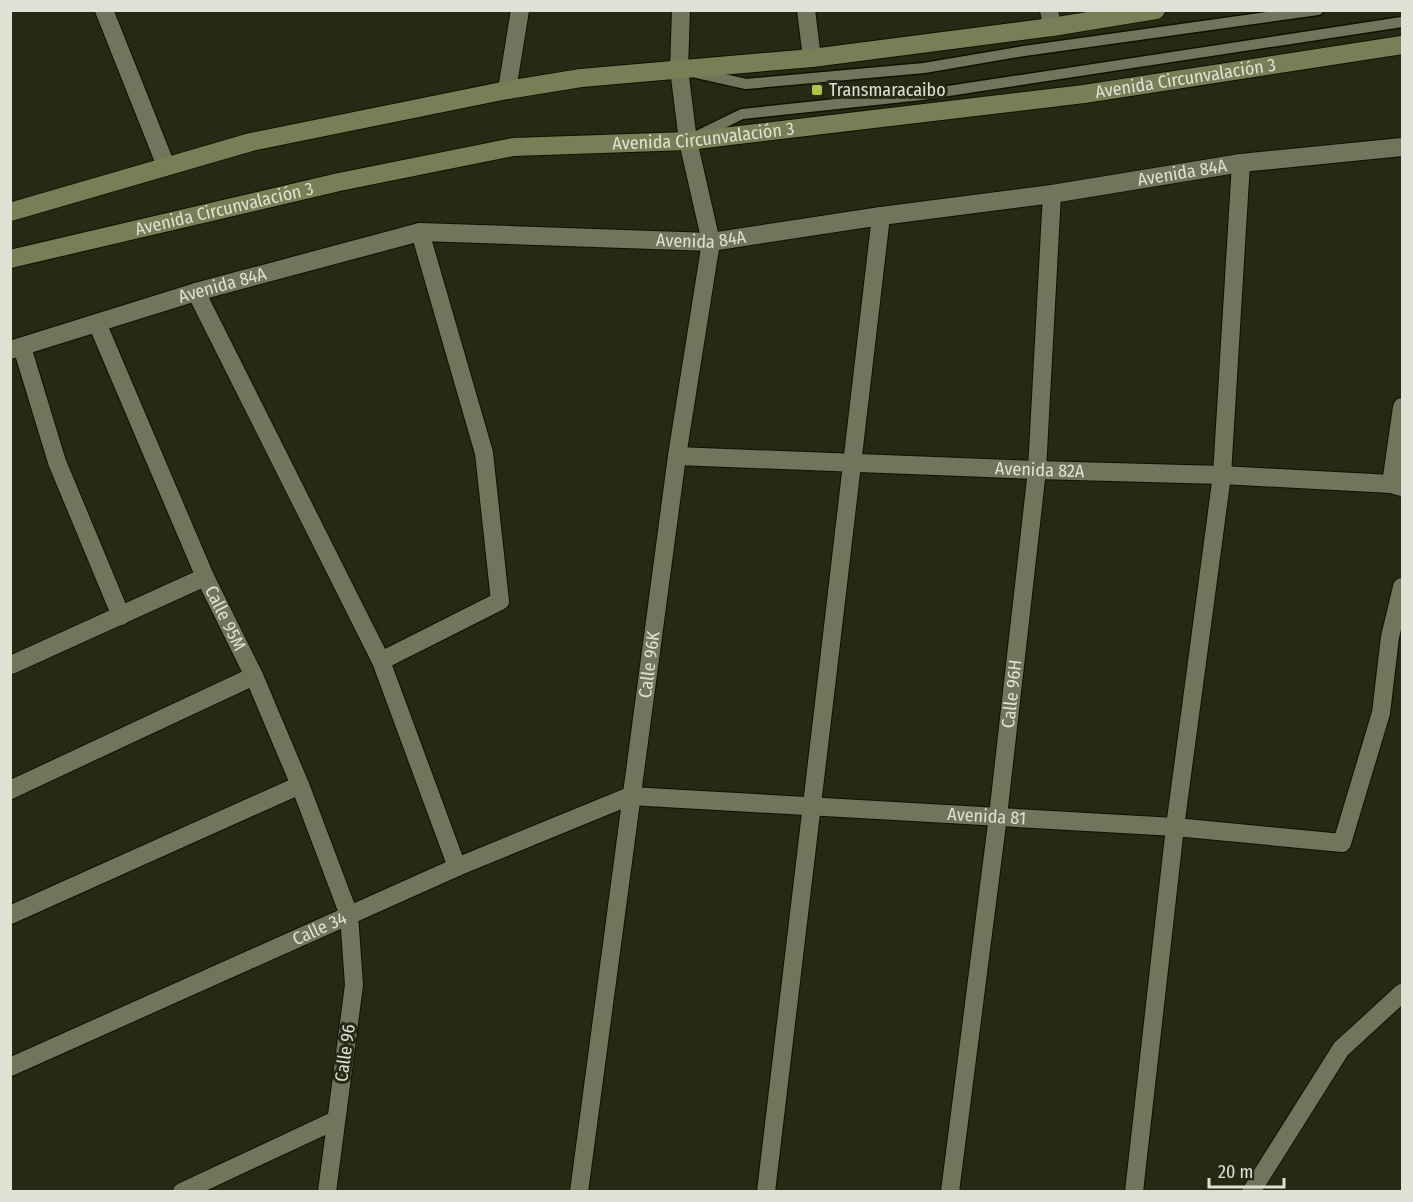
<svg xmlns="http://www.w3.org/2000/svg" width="1413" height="1202" viewBox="0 0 1413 1202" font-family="'Fira Sans Condensed',sans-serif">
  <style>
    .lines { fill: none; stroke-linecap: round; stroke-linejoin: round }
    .lane-casing { stroke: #101201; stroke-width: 13 }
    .street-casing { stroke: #101201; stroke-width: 20 }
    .secondary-casing { stroke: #101201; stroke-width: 20 }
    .lane { stroke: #70755c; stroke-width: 10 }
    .street { stroke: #70755c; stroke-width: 18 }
    .secondary { stroke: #787f56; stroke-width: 18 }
    .poi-dot { fill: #b2c34c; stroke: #262a14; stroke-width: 2 }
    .labels { text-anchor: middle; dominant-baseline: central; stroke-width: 6; stroke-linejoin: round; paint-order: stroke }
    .street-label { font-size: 18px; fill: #dee1d4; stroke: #262a14 }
    .poi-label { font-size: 18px; fill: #dee1d4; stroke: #262a14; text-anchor: start }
  </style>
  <rect width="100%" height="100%" fill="#262a14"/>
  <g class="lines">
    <!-- lane casing -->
    <g class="lane-casing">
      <g id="lane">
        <path d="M697,73L746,84L924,68L1024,51L1318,10"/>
        <path d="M699,135L742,114L922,95L1402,22"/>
      </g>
    </g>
    <!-- street casing -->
    <g class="street-casing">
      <g id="street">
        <path d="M104,10L166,166"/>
        <path d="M806,10L812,58"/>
        <path d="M1049,10L1052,27"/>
        <path d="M507,90L520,10"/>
        <path d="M196,292L381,661L457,867"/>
        <path id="s1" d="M97,323L205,577L254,676L300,785L349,915L354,985L327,1192"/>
        <path d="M22,347L57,462L121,616"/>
        <path id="s2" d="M10,350L196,292L420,232L711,242L881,216L1052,194L1241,163L1402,147"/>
        <path id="s3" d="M677,456L1037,470L1222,475L1391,484L1402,487"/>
        <path d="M1391,484L1402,407"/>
        <path d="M381,661L500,601L484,453L420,232"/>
        <path d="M10,663L11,665L205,577"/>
        <path d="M10,790L254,676"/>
        <path d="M10,915L300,785"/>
        <path id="s4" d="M10,1067L457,867L630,796L1175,827L1342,843L1381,713L1390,637L1402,587"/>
        <path d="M182,1192L336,1120"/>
        <path id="s5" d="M579,1192L677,456L711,242L688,141L679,69L681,10"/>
        <path d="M766,1192C803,866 845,542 881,216"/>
        <path id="s6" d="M950,1192L998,816L1037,470L1052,194"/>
        <path d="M1134,1192L1175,827L1222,475L1241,163"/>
        <path d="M1251,1192L1341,1049L1402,993"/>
      </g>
    </g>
    <!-- secondary casing -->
    <g class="secondary-casing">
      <g id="secondary">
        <path d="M10,212L251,142L507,90L581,78L812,58L1052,27L1156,10"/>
        <path id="s7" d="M10,259L339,182L513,147L688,141L1084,94L1402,45"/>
      </g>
    </g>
    <!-- lane -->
    <use href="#lane" class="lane"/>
    <!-- street -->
    <use href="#street" class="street"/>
    <!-- secondary -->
    <use href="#secondary" class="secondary"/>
  </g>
  <!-- markers -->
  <rect class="poi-dot" x="811" y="84" width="12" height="12" rx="3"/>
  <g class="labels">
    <!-- street labels -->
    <g class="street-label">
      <text stroke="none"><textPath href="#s7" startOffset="1192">Avenida Circunvalación 3</textPath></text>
      <text stroke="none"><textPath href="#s7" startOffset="706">Avenida Circunvalación 3</textPath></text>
      <text stroke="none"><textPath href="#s2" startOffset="1194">Avenida 84A</textPath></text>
      <text stroke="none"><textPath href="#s7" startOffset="220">Avenida Circunvalación 3</textPath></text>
      <text stroke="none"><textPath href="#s2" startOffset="708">Avenida 84A</textPath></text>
      <text stroke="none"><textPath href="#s2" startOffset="222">Avenida 84A</textPath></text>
      <text stroke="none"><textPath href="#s3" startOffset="363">Avenida 82A</textPath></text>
      <text stroke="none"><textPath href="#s1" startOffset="322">Calle 95M</textPath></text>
      <text stroke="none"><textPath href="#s5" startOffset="532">Calle 96K</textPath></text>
      <text stroke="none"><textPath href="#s6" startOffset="502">Calle 96H</textPath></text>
      <text stroke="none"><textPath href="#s4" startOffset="1034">Avenida 81</textPath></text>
      <text stroke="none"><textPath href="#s4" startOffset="339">Calle 34</textPath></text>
      <text transform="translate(345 1053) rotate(-82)">Calle 96</text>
    </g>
    <!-- poi labels -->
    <g class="poi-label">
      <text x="829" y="90">Transmaracaibo</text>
    </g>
  </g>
  <!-- border -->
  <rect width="1413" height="1202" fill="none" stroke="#dee1d4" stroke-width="24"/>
  <!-- scale -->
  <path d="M1209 1178v9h75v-9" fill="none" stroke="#dee1d4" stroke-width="3"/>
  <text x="1218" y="1178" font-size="18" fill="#dee1d4" stroke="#262a14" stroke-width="4.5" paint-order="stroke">20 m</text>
</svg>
